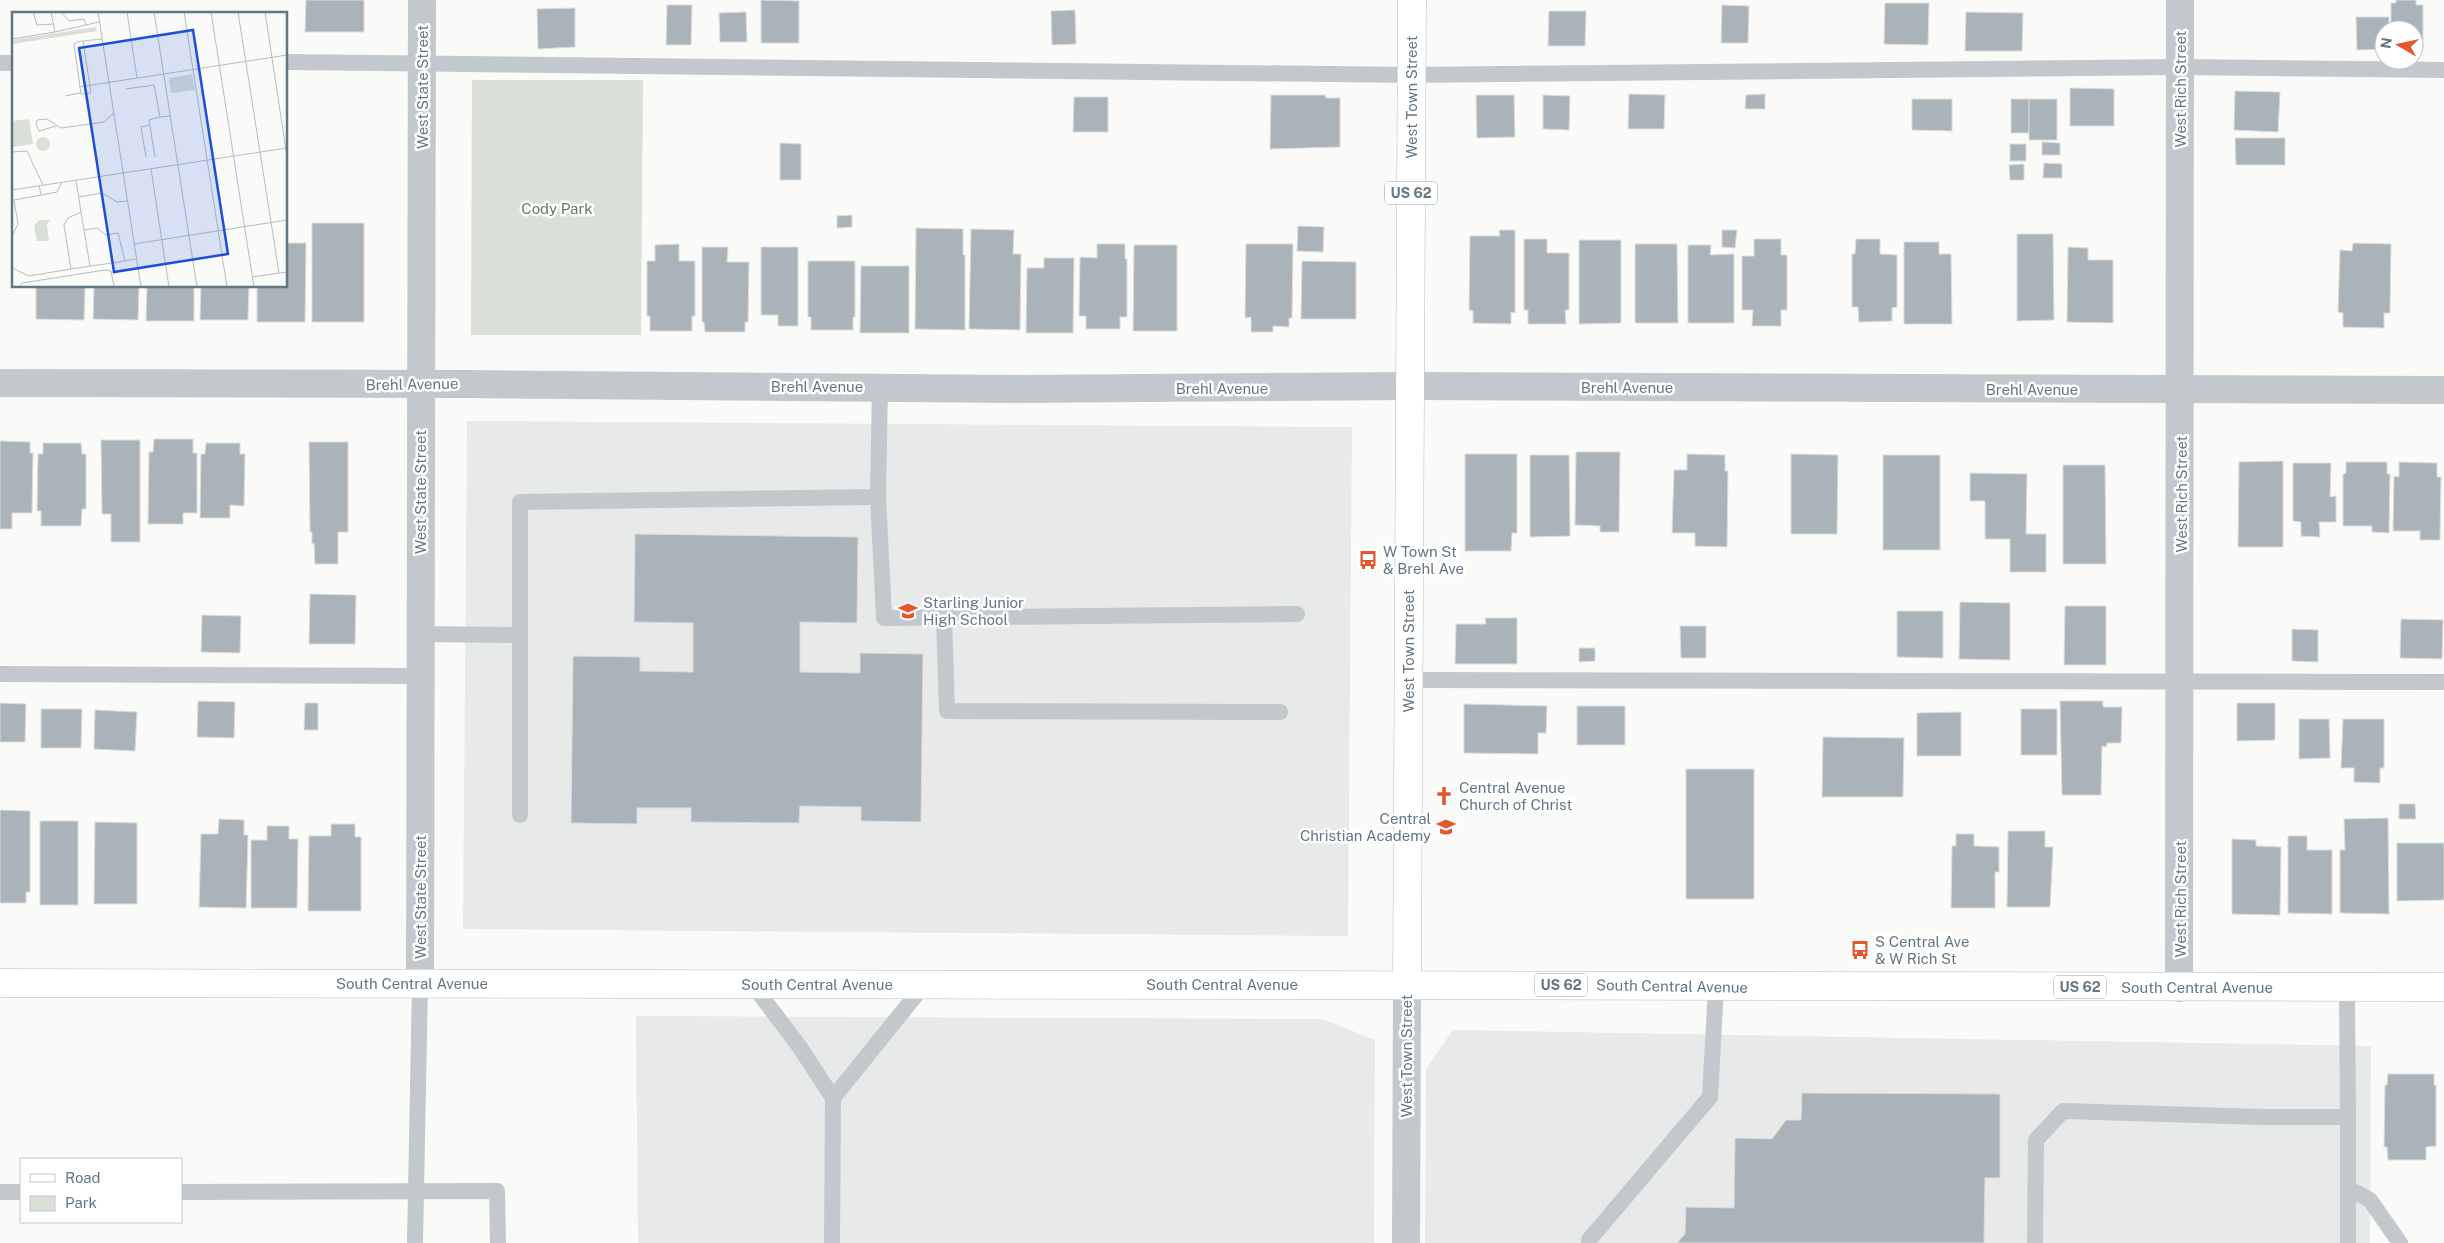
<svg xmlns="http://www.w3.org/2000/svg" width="2444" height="1243" viewBox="0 0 2444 1243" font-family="'Public Sans',sans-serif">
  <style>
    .built { fill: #e8e9e9 }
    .green { fill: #dadfd7 }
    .building { fill: #aab3b9; stroke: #dcdcda }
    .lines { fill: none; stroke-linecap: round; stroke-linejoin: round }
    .primary-casing { stroke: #b5babe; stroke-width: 29 }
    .service { stroke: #c3c8cc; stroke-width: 16 }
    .minor { stroke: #c3c8cc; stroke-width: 28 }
    .primary { stroke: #fff; stroke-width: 28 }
    .labels { text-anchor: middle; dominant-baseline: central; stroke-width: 5; stroke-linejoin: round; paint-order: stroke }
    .shield { fill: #fff; stroke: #939fa8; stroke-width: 1 }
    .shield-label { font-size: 14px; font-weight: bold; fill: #657683 }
    .street-label { font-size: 15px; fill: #657683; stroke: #fff }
    .park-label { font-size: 15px; fill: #687a64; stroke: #fff }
    .poi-label { font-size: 15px; fill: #657683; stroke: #fff; text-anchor: start }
    .inset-road { fill: none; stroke: #b5bdc2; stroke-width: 1 }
    .view { fill: #1d4ed8; fill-opacity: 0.15; stroke: #1d4ed8; stroke-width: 2.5 }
    .inset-edge { fill: none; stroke: #657683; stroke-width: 2.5 }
  </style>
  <rect width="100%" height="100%" fill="#fafaf8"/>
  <!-- built -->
  <g class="built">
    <path d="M467,421L1352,427L1348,936L463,929Z"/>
    <path d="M636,1016L1323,1019L1375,1040L1374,1243H638Z"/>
    <path d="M1453,1030L2371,1046L2370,1243H1425L1426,1069Z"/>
  </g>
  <!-- green -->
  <path class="green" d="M472,80H643L641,335H471Z"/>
  <!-- building -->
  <g class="building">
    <path d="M306,0H364V32H305Z"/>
    <path d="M761,0L799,1V43H761Z"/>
    <path d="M2396,0H2416V5H2423V49H2414V30H2391V3H2396Z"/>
    <path d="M1885,3H1929L1928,45L1884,44Z"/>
    <path d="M667,5H692L691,45H666Z"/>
    <path d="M1722,5L1749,6L1748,43H1721Z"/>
    <path d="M575,8V47L538,49L537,9Z"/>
    <path d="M1075,10L1076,44L1052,45L1051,11Z"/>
    <path d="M1549,11H1586L1585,46H1548Z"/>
    <path d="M746,12L747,42H720L719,13Z"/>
    <path d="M1966,12L2023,13L2022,51H1965Z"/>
    <path d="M2356,17H2389V30H2384V49L2357,50Z"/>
    <path d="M2070,88L2114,89V126H2070Z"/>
    <path d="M2235,91L2280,92L2278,132L2234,130Z"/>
    <path d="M1629,94L1665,95L1664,129H1628Z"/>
    <path d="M1765,94V109H1745L1746,95Z"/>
    <path d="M1271,95H1325L1326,98H1340V147L1270,149Z"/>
    <path d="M1476,95H1514L1515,137L1477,138Z"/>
    <path d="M1543,95L1570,96L1569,130L1543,129Z"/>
    <path d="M1074,97H1108V132H1073Z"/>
    <path d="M1912,99H1952V131L1912,130Z"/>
    <rect x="2011" y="99" width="18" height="34"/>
    <rect x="2029" y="99" width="28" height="41"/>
    <path d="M2235,138H2285V165H2236Z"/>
    <path d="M2042,142L2060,143V155H2042Z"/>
    <path d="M780,143L801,144V180H780Z"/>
    <rect x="2010" y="144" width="16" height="17"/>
    <path d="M2044,163L2062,164V178H2043Z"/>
    <path d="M2024,164V180H2010L2009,165Z"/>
    <path d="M852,215V227L837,228V216Z"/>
    <rect x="312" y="223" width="52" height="99"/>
    <path d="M1298,226L1324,227L1323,252L1297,251Z"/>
    <path d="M916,228L963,229V255H965V330L915,329Z"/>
    <path d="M971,229L1014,230L1013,254H1021L1020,330L969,329Z"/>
    <path d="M1499,230H1515V313L1511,312V324L1473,323V311L1469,310L1470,236H1500Z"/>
    <path d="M1722,230H1737L1735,248L1722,247Z"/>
    <path d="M2017,234H2053L2054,320L2017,321Z"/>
    <path d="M1524,239H1547V253H1569V310H1565L1566,324H1528V310H1524Z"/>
    <path d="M1754,239H1781V255H1787V310H1781V326H1752L1753,310H1742V256H1754Z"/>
    <path d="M1856,239H1880V254L1897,255V307L1892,308V321L1859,322L1858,307H1852V254H1855Z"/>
    <path d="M1579,240H1621V323L1579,324Z"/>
    <path d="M1904,242H1939V254H1951L1952,324H1904Z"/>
    <path d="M286,243H306L305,322H257V286H286Z"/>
    <path d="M2353,243L2391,244L2390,313H2384V328L2343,327V313L2338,312L2340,250L2352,251Z"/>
    <path d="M679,244V261H695V316H692V331H650V316H647V261H655V245Z"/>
    <path d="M1097,244H1125V259H1127V317H1120V329H1086V316H1079L1080,257L1097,258Z"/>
    <path d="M1246,244H1293L1292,318H1289V327L1273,326V332H1251V317L1245,318Z"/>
    <path d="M1635,244H1677L1678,323H1635Z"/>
    <path d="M1134,245H1177V331H1133Z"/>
    <path d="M1688,245H1711L1710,255L1734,254V323H1688Z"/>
    <path d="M702,247H728L727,262H749L748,322H745V332H705L704,322H702Z"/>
    <path d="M761,247H798V326H778V315H761Z"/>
    <path d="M2068,247L2088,248V260H2113V323L2067,322Z"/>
    <path d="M1044,258H1074L1073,333H1026L1027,268H1044Z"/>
    <path d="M808,261H855V317H853V330H811V317H808Z"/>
    <path d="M1302,261L1356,262V319H1301Z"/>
    <path d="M861,266H909V333H860Z"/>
    <path d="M36,286H85L84,320L36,319Z"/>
    <path d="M94,286H139L138,320L93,319Z"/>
    <path d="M147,286H194V321H146Z"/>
    <path d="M201,286H249L248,320H200Z"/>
    <path d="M154,439H193V453H197V513H183V524H148L149,452H153Z"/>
    <path d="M101,440H140V542H111V514H102Z"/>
    <path d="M0,441L30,442V453H33L32,513H12V529H0Z"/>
    <path d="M309,442H348V532H338V564H315L314,543L312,544V532H310Z"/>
    <path d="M43,443H81L82,454H86V509H82L81,526H41V511H37L38,454H43Z"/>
    <path d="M206,443H240V454H245L244,506L230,505V518H200L201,454H205Z"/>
    <path d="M1576,452H1620L1619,532H1600V526L1575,525Z"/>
    <path d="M1465,454H1517V533H1512L1511,551H1465Z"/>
    <path d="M1687,454L1725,455V471H1728L1727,547L1695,546V533H1672L1674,470H1687Z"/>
    <path d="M1791,454L1838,455L1837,534H1791Z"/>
    <path d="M1530,455H1569L1570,536L1530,537Z"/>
    <rect x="1883" y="455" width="57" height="95"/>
    <path d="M2283,461V547H2238L2239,462Z"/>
    <path d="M2346,462H2387V474H2390L2389,533L2372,532V526H2343V474L2346,473Z"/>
    <path d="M2399,462L2437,463V477H2441L2440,540H2420V531H2393L2394,476L2399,477Z"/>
    <path d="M2293,463H2331L2330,497L2336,496V522H2319L2320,537L2301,536V522L2293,521Z"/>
    <path d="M2063,465H2105L2106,564H2063Z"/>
    <path d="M1970,473L2027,474L2026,534H2046V572H2010V539H1985V501H1970Z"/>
    <path d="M635,534L858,537L857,623L800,622V672L860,673V653L923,654L921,822L861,821V807L800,806L799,823L691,822V808H637V824L571,823L573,656L640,657V671L693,672V623L634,622Z"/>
    <path d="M310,594L356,595L355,644H309Z"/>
    <path d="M1960,602L2010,603V660L1959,659Z"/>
    <path d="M2065,606H2106V665H2064Z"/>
    <path d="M1897,611H1943V658L1897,657Z"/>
    <path d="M202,615L241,616L240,653L201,652Z"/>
    <path d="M1485,618H1517V664H1455L1456,624H1486Z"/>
    <path d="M2401,619L2443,620L2442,659L2400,658Z"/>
    <path d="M1680,626H1706V658H1681Z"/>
    <path d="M2292,629L2318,630V662L2292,661Z"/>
    <path d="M1579,648H1595V661L1579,662Z"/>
    <path d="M198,701L235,702L234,738L197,737Z"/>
    <path d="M2060,701H2103V707H2122L2121,743H2107L2106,747L2102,746L2101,795H2062Z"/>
    <path d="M0,703L26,704L25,742H0Z"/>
    <path d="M305,703H318V730H304Z"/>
    <path d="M2237,703H2275V740L2237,741Z"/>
    <path d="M1464,704L1547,706L1546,733H1538V754L1464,753Z"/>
    <rect x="1577" y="706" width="48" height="39"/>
    <path d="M41,709H82L81,748H41Z"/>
    <rect x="2021" y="709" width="36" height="46"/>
    <path d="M95,710L137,712L135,751L94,749Z"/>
    <path d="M1961,712V756H1917V713Z"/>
    <path d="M2299,719H2329L2330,758L2299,759Z"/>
    <path d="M2343,719H2384V768H2380V783L2354,782V768H2341Z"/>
    <path d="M1823,737L1904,738L1903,797H1822Z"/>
    <rect x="1686" y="769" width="68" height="130"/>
    <path d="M2399,804H2415L2416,819H2399Z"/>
    <path d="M0,810L30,811V892H26V903H0Z"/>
    <path d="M2388,818L2389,914L2340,913V850H2345L2344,819Z"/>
    <path d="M219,819L244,820V835H248L246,908L199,907L201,834H218Z"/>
    <rect x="40" y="821" width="38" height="84"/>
    <path d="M95,822L137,823V904H94Z"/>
    <path d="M331,824H355V837H361V911H308L309,836H331Z"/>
    <path d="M267,826H289V839H298L297,908H251V840H267Z"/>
    <path d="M2008,831H2045V847H2053L2050,907H2007Z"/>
    <path d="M1956,834H1974V846L1999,847V872H1995V908H1951L1952,846H1956Z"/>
    <path d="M2288,836H2307V850H2332V914L2288,913Z"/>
    <path d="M2232,839L2256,840V846L2281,847L2280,915L2232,914Z"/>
    <path d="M2397,843H2444V900L2397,901Z"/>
    <path d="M2388,1074H2434V1085H2436V1146L2426,1147V1160H2388L2387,1147H2384L2385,1085H2387Z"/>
    <path d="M1802,1093L2000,1094V1178H1985L1984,1243H1677L1685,1234L1686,1207L1734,1208L1735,1138L1772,1139L1786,1120H1801Z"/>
  </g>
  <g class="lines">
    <!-- primary casing -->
    <g class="primary-casing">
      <g id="primary">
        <path d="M0,983L2444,987"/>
        <path d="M1407,984L1412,0"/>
      </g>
    </g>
    <!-- service -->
    <g class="service">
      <path d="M286,62L1411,75L2180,67L2444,70"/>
      <path d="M0,63H14"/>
      <path d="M878,497L884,618L1297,614"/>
      <path d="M944,618L947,711L1280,712"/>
      <path d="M420,634L519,635"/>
      <path d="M0,674L420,676"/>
      <path d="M1408,680L2444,682"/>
      <path d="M520,815V502L878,497L880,386"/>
      <path d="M752,984L799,1046L833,1098L832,1243"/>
      <path d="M833,1098L924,985"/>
      <path d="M2348,1188L2370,1200L2400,1243"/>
      <path d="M0,1192H21"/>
      <path d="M181,1192L497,1191L498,1243"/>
      <path d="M415,1243L420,983"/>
      <path d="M1589,1243V1240L1710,1097L1716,987"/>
      <path d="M2035,1243L2036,1140L2063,1111L2263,1117H2348L2347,988"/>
      <path d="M2348,1243V1117"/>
    </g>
    <!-- minor -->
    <g class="minor">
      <path d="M0,383L466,384L1015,389L1410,386L2444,390"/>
      <path d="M420,983L422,0"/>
      <path d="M2179,988L2180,0"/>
      <path d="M1406,1243L1407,984"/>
    </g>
    <!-- primary -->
    <use href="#primary" class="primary"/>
  </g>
  <!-- icons -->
  <defs>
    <g id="bus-bare" transform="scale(1.5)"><path d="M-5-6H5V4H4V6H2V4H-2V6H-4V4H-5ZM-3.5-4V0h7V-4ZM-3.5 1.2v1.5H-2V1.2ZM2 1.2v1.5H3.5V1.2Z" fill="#e4572e" stroke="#fff" stroke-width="2.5" paint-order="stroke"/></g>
    <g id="school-bare" transform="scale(1.5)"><path d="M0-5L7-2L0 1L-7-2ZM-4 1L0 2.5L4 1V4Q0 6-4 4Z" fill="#e4572e" stroke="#fff" stroke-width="2.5" paint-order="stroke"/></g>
    <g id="church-bare" transform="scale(1.5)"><path d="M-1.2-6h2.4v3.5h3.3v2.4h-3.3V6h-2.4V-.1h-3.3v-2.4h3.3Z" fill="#e4572e" stroke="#fff" stroke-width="2.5" paint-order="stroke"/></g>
  </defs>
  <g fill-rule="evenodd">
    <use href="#bus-bare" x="1368" y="560"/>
    <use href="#school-bare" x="908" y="611"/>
    <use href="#church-bare" x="1444" y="796"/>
    <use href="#school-bare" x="1446" y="827"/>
    <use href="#bus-bare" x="1860" y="950"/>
  </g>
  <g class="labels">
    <!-- shield labels -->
    <g class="shield">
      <rect x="1385" y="181.5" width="52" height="23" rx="4"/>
      <rect x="1535" y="973.5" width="52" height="23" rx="4"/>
      <rect x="2054" y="975.5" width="52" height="23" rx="4"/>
    </g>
    <g class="shield-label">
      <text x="1411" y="193">US 62</text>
      <text x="1561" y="985">US 62</text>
      <text x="2080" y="987">US 62</text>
    </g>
    <!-- street labels -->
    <g class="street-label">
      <text transform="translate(422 87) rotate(-90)">West State Street</text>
      <text transform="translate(2180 89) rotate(-90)">West Rich Street</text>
      <text transform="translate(1411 97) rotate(-90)">West Town Street</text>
      <text transform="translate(412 384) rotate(-1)">Brehl Avenue</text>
      <text x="817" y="386">Brehl Avenue</text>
      <text x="1627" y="387">Brehl Avenue</text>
      <text x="1222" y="388">Brehl Avenue</text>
      <text x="2032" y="389">Brehl Avenue</text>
      <text transform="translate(420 492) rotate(-90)">West State Street</text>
      <text transform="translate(2181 494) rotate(-90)">West Rich Street</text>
      <text transform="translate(1408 651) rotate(-90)">West Town Street</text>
      <text transform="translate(420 897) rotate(-90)">West State Street</text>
      <text transform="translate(2180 899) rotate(-90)">West Rich Street</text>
      <text x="412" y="983">South Central Avenue</text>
      <text x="817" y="984">South Central Avenue</text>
      <text x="1222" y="984">South Central Avenue</text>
      <text transform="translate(1672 986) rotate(1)">South Central Avenue</text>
      <text x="2197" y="987">South Central Avenue</text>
      <text transform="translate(1406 1056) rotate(-90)">West Town Street</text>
    </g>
    <!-- park labels -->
    <g class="park-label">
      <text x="557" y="208">Cody Park</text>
    </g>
    <!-- poi labels -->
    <g class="poi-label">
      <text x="1383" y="551">W Town St<tspan x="1383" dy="17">&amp; Brehl Ave</tspan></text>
      <text x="923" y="602">Starling Junior<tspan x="923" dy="17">High School</tspan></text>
      <text x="1459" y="787">Central Avenue<tspan x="1459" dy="17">Church of Christ</tspan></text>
      <text x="1431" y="818" text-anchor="end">Central<tspan x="1431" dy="17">Christian Academy</tspan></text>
      <text x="1875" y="941">S Central Ave<tspan x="1875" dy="17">&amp; W Rich St</tspan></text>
    </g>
  </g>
  <!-- overview -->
  <g transform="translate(12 12)">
    <rect width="275" height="275" fill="#fafaf8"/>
    <path d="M84,15L85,19L0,32V28ZM180,62L183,78L159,81L157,66ZM17,107L21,132L1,135L0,109ZM24 132a7 7 0 1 1 14 0a7 7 0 1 1-14 0ZM27,208H38L35,212L37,229H25L22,214Z" fill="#dadfd7"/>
    <path class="inset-road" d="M21,0L25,13L41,12M49,0L57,9L72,7L74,13M86,0L129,275M115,0L125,66M142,0L185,275M172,0L215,275M199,0L242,275M226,0L267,261M253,0L275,145M43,20L87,10M0,27L43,20L39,0M71,29L79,81L69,82L62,32L65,30L71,29L90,27M67,75L275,43M114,77L142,73L148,105L158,104M53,84L68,81M44,114L27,119L24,112L25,108L35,107L49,116L92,110L102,101M0,140L15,139L31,173M134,145L129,115L138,113M143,145L137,108L148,105M139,157L157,275M111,161L275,136M64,168L69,200L56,206L52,213L59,257L113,249M0,178L111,161M29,183L45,180L50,170M67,185L90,181L105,190L115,189M69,200L78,254M72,218L85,216L94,223L106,221L113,249L124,247M0,224L6,212L2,188L29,183L27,173M122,232L275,208M0,256L17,264L59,257M240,265L275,260M7,275L10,271L93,258L99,259L102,275"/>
    <path class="view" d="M181,18L216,242L102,260L67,36Z"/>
    <rect width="275" height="275" class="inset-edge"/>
  </g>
  <!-- legend -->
  <rect x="20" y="1158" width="162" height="65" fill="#ffffff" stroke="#c1c8cd"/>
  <rect x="30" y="1174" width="25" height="8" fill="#ffffff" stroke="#c1c8cd"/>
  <text x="65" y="1183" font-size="15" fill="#657683">Road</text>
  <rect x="30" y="1196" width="25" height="15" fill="#dadfd7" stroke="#c1c8cd"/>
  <text x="65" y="1208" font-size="15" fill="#657683">Park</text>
  <!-- north arrow -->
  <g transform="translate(2399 45) rotate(279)"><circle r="24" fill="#ffffff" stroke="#c1c8cd"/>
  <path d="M0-4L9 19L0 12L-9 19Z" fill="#e4572e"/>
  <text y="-8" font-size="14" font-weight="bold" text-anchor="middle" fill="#657683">N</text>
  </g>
</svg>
